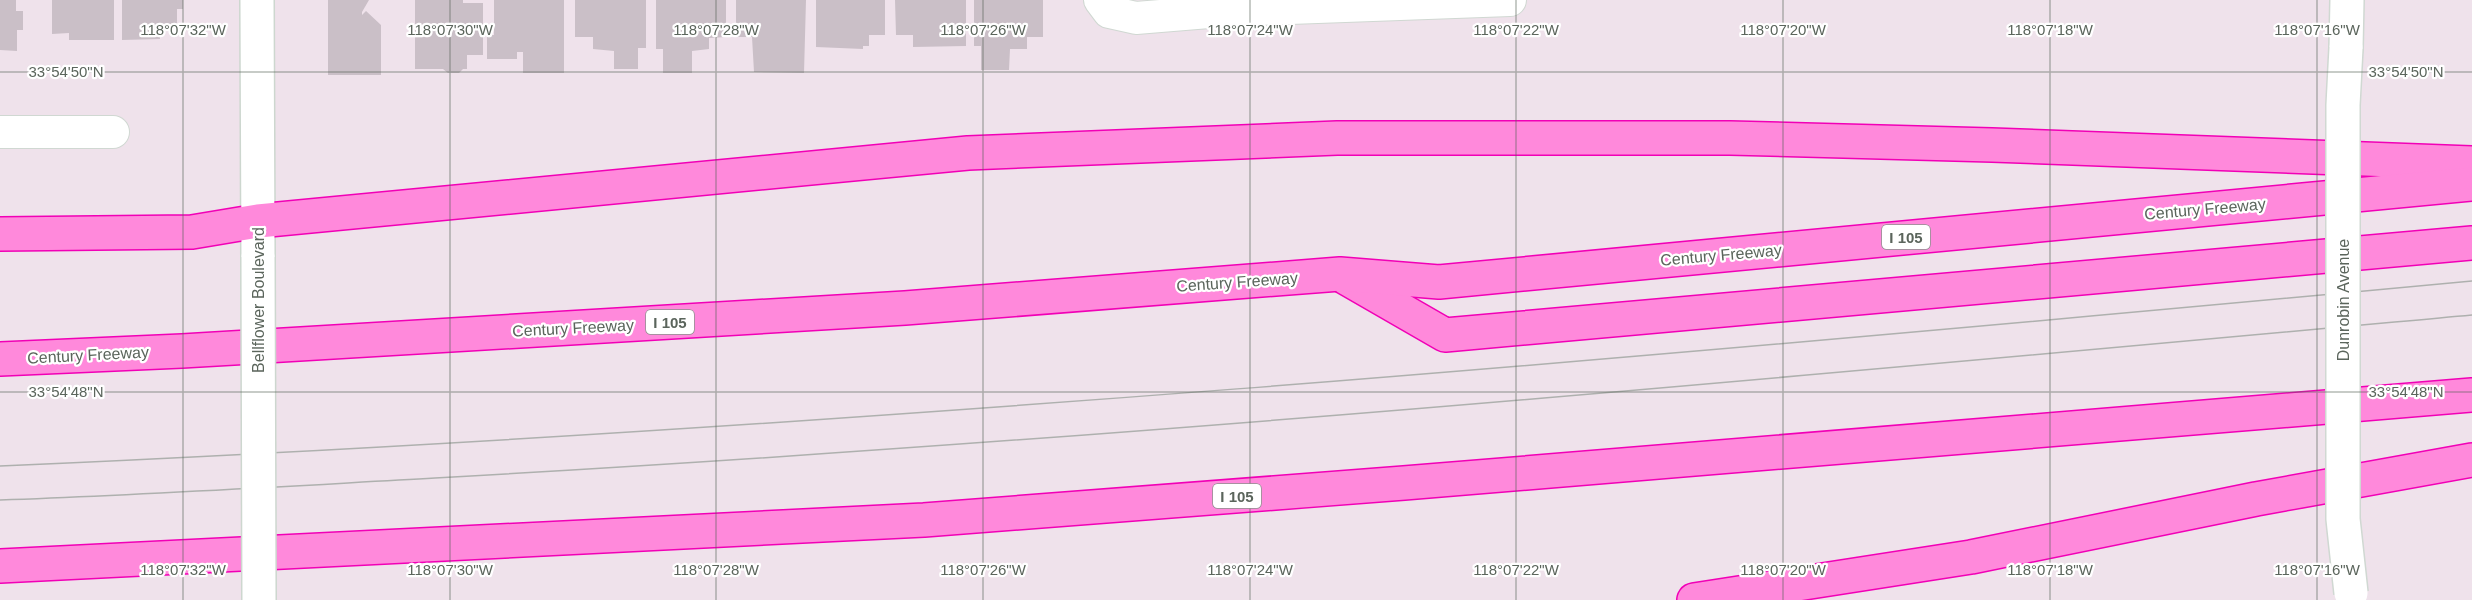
<svg xmlns="http://www.w3.org/2000/svg" width="2472" height="600" viewBox="0 0 2472 600" font-family="Arial,sans-serif">
  <style>
    .building { fill: #cabfc7 }
    .lines { fill: none; stroke-linecap: round; stroke-linejoin: round }
    .minor-casing { stroke: #d0d8d2; stroke-width: 34 }
    .tertiary-casing { stroke: #d0d8d2; stroke-width: 36 }
    .secondary-casing { stroke: #cdd7cf; stroke-width: 36 }
    .motorway-casing { stroke: #f100b6; stroke-width: 36 }
    .minor { stroke: #fff; stroke-width: 32 }
    .tertiary { stroke: #fff; stroke-width: 33 }
    .secondary { stroke: #fff; stroke-width: 33 }
    .motorway { stroke: #ff89db; stroke-width: 33 }
    .tram { stroke: #aeb0ae; stroke-width: 1.5 }
    .tertiary-bridge-casing { stroke: #d0d8d2; stroke-width: 36; stroke-linecap: butt }
    .secondary-bridge-casing { stroke: #cdd7cf; stroke-width: 36; stroke-linecap: butt }
    .tertiary-bridge { stroke: #fff; stroke-width: 33 }
    .secondary-bridge { stroke: #fff; stroke-width: 33 }
    .ticks { fill: none; stroke: #5b655c; stroke-width: 1.5; stroke-opacity: 0.45 }
    .labels { text-anchor: middle; dominant-baseline: central; stroke-width: 4.5; stroke-linejoin: round; paint-order: stroke }
    .shield { fill: #fff; stroke: #8c938d; stroke-width: 1.5 }
    .shield-label { font-size: 15px; font-weight: bold; fill: #5b655c }
    .street-label { font-size: 16px; fill: #5b655c; stroke: #fff }
    .ticks-label { font-size: 15px; text-anchor: middle; fill: #5b655c; stroke: #fff; stroke-width: 4.5; stroke-linejoin: round; paint-order: stroke }
  </style>
  <rect width="100%" height="100%" fill="#efe2eb"/>
  <!-- building -->
  <g class="building">
    <path d="M0,0H16V11H23V30H17V51L0,50Z"/>
    <path d="M52,0H114V40H69V33L52,34Z"/>
    <path d="M122,0H183V9H177V30H160V39L122,40Z"/>
    <path d="M328,0H369L362,12V15L366,11L381,25V75H328Z"/>
    <path d="M415,0H463V3H483V55H467V69H463L459,73H448L443,69H415Z"/>
    <path d="M494,0H564V73H523V52H517V59H487V35H494Z"/>
    <path d="M575,0H646V48H638V69H614V51L593,49V37H575Z"/>
    <path d="M656,0H726V37L709,38V49L692,51V73H663V49H656Z"/>
    <path d="M736,0H806L804,73L754,72L752,37H736Z"/>
    <path d="M816,0H885V35H869V46H863V49L816,47Z"/>
    <path d="M895,0H966V46L913,47V35H896Z"/>
    <path d="M974,0H1043V37H1027V49H1010L1009,70H981V46H974Z"/>
  </g>
  <g class="lines">
    <!-- minor casing -->
    <g class="minor-casing">
      <g id="minor">
        <path d="M1100,0L1109,12L1136,18L1233,10L1510,0"/>
        <path d="M0,132H113"/>
      </g>
    </g>
    <!-- tertiary casing -->
    <g class="tertiary-casing">
      <path id="tertiary" d="M2346,48L2347,0"/>
    </g>
    <!-- secondary casing -->
    <g class="secondary-casing">
      <path id="secondary" d="M257,0L258,257"/>
    </g>
    <!-- motorway casing -->
    <g class="motorway-casing">
      <g id="motorway">
        <path d="M0,234L192,232L258,221L968,153L1337,138H1730L1992,145L2472,163"/>
        <path d="M1346,278L1445,335L2472,243"/>
        <path d="M0,359L182,351L905,308L1340,274L1439,282L2472,184"/>
        <path d="M0,566L924,520L1404,483L2472,395"/>
        <path d="M1694,600L1971,557L2256,499L2472,460"/>
      </g>
    </g>
    <!-- minor -->
    <use href="#minor" class="minor"/>
    <!-- tertiary -->
    <use href="#tertiary" class="tertiary"/>
    <!-- secondary -->
    <use href="#secondary" class="secondary"/>
    <!-- motorway -->
    <use href="#motorway" class="motorway"/>
    <!-- tram -->
    <g class="tram">
      <path d="M0,466C826,430 1649,358 2472,281"/>
      <path d="M0,500C145,495 290,486 435,478C1116,440 1794,377 2472,315"/>
    </g>
    <!-- tertiary-bridge casing -->
    <g class="tertiary-bridge-casing">
      <path id="tertiary-bridge" d="M2346,48L2343,105V519L2351,593"/>
    </g>
    <!-- secondary-bridge casing -->
    <g class="secondary-bridge-casing">
      <path id="secondary-bridge" d="M258,257L259,600"/>
    </g>
    <!-- tertiary-bridge -->
    <use href="#tertiary-bridge" class="tertiary-bridge"/>
    <!-- secondary-bridge -->
    <use href="#secondary-bridge" class="secondary-bridge"/>
  </g>
  <!-- ticks -->
  <path class="ticks" d="M183,0V600M450,0V600M716,0V600M983,0V600M1250,0V600M1516,0V600M1783,0V600M2050,0V600M2317,0V600M0,72H2472M0,392H2472"/>
  <g class="labels">
    <!-- shield labels -->
    <g class="shield">
      <rect x="1882" y="225" width="48" height="24" rx="4.5"/>
      <rect x="646" y="310" width="48" height="24" rx="4.5"/>
      <rect x="1213" y="484" width="48" height="24" rx="4.5"/>
    </g>
    <g class="shield-label">
      <text x="1906" y="237">I 105</text>
      <text x="670" y="322">I 105</text>
      <text x="1237" y="496">I 105</text>
    </g>
    <!-- street labels -->
    <g class="street-label">
      <text transform="translate(2205 209) rotate(-5)">Century Freeway</text>
      <text transform="translate(1721 255) rotate(-5)">Century Freeway</text>
      <text transform="translate(1237 282) rotate(-4)">Century Freeway</text>
      <text transform="translate(258 300) rotate(-90)">Bellflower Boulevard</text>
      <text transform="translate(2343 300) rotate(-90)">Dunrobin Avenue</text>
      <text transform="translate(573 328) rotate(-3)">Century Freeway</text>
      <text transform="translate(88 355) rotate(-3)">Century Freeway</text>
    </g>
  </g>
  <g class="ticks-label">
    <text x="183" y="35">118°07'32"W</text>
    <text x="450" y="35">118°07'30"W</text>
    <text x="716" y="35">118°07'28"W</text>
    <text x="983" y="35">118°07'26"W</text>
    <text x="1250" y="35">118°07'24"W</text>
    <text x="1516" y="35">118°07'22"W</text>
    <text x="1783" y="35">118°07'20"W</text>
    <text x="2050" y="35">118°07'18"W</text>
    <text x="2317" y="35">118°07'16"W</text>
    <text x="66" y="77">33°54'50"N</text>
    <text x="2406" y="77">33°54'50"N</text>
    <text x="66" y="397">33°54'48"N</text>
    <text x="2406" y="397">33°54'48"N</text>
    <text x="183" y="575">118°07'32"W</text>
    <text x="450" y="575">118°07'30"W</text>
    <text x="716" y="575">118°07'28"W</text>
    <text x="983" y="575">118°07'26"W</text>
    <text x="1250" y="575">118°07'24"W</text>
    <text x="1516" y="575">118°07'22"W</text>
    <text x="1783" y="575">118°07'20"W</text>
    <text x="2050" y="575">118°07'18"W</text>
    <text x="2317" y="575">118°07'16"W</text>
  </g>
</svg>
